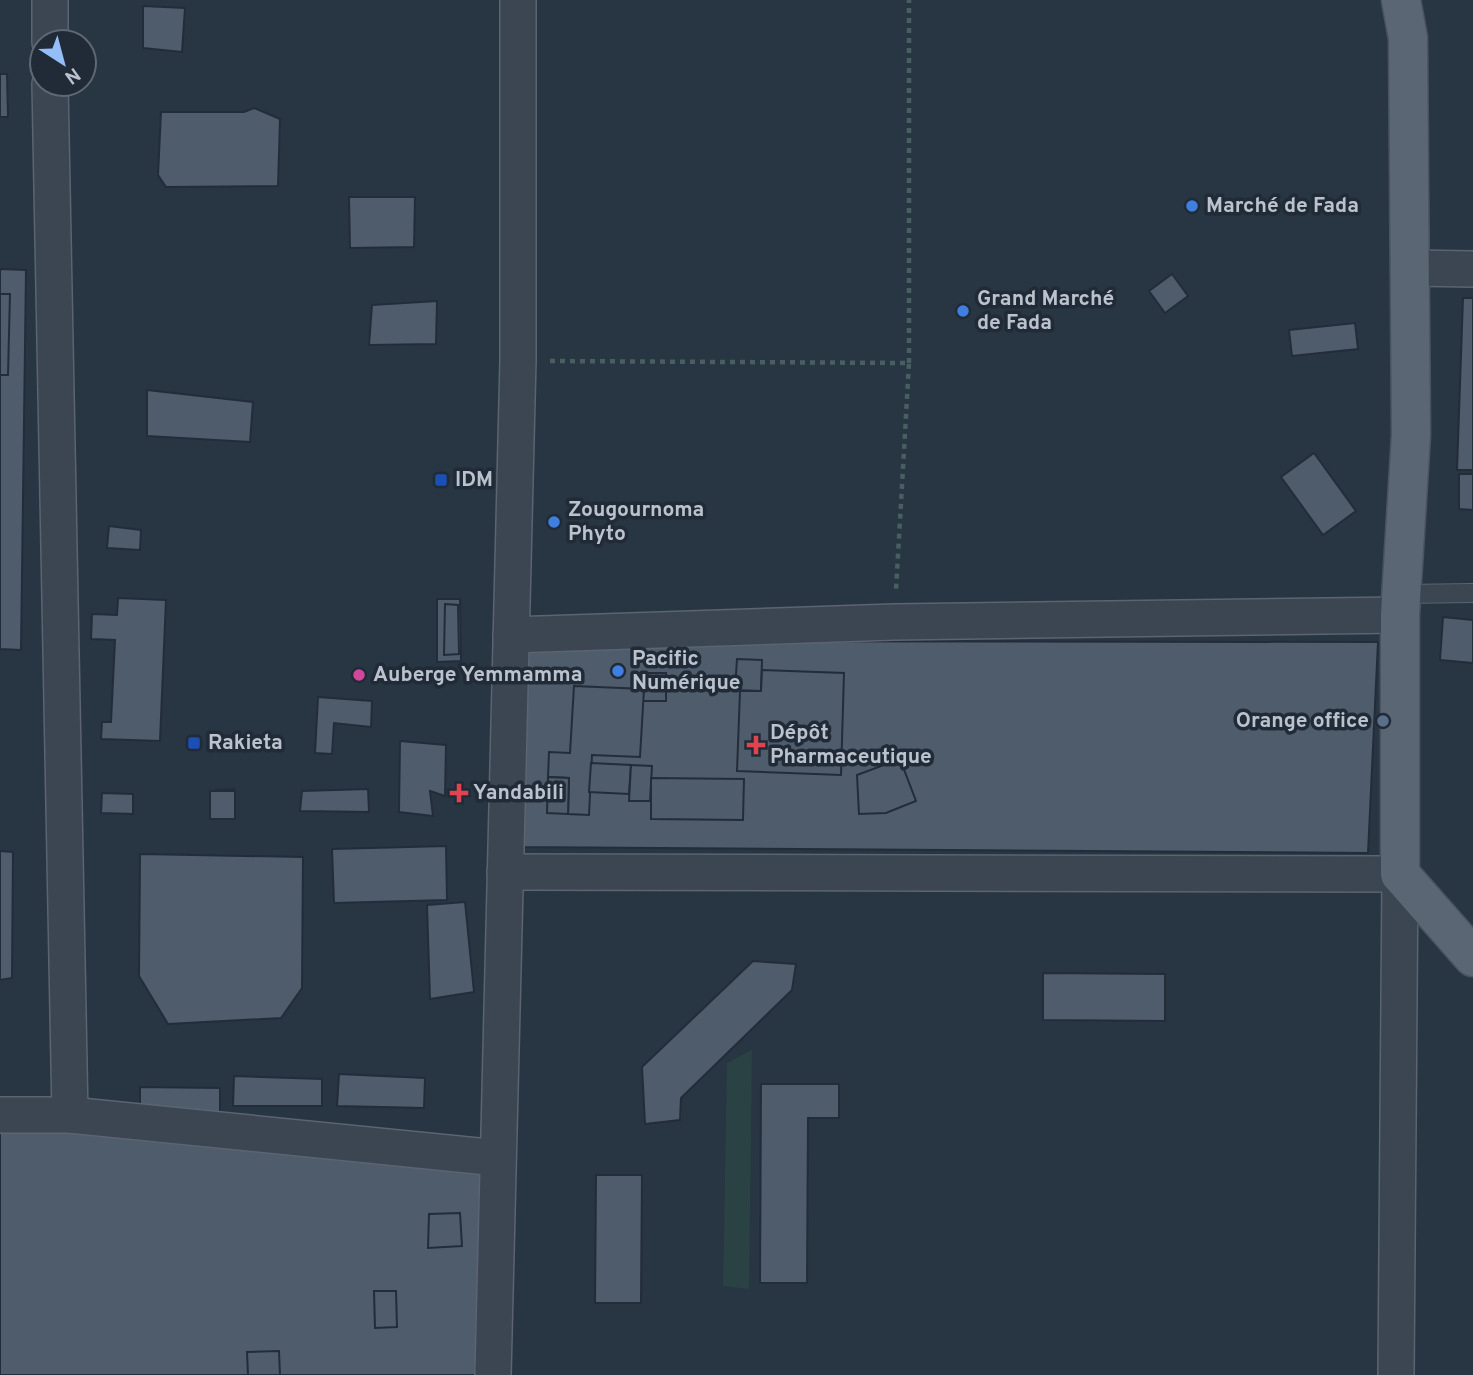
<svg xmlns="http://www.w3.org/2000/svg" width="1473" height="1375" viewBox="0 0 1473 1375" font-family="Overpass,sans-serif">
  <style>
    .green { fill: #2a4244 }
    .building { fill: #4e5c6c; stroke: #232d3a; stroke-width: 2 }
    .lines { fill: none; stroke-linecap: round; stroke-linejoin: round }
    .lane-casing { stroke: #5b6470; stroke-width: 20 }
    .street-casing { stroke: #5b6470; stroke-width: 38 }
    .primary-casing { stroke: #49525f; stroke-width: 41 }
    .path { stroke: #485f61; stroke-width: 4.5; stroke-dasharray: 5 5; stroke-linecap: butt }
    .lane { stroke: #3c4653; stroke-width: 18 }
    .street { stroke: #3c4653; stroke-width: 35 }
    .primary { stroke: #5a6673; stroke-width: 38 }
    .shop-dot { fill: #3f7fe0; stroke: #212b38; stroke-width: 2.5 }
    .transit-dot { fill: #1a4fb4; stroke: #212b38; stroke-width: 2.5 }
    .hotel-dot { fill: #d1479c; stroke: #212b38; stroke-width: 2.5 }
    .service-dot { fill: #5c6f8a; stroke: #212b38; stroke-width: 2.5 }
    .health-dot { fill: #e0444e; stroke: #212b38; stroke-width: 2.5 }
    .labels { text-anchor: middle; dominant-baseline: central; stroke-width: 7; stroke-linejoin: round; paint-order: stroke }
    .poi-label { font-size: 21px; font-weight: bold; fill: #bac2cd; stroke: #212b38; text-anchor: start }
  </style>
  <rect width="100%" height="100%" fill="#283543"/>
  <!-- green -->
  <path class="green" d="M752,1050L749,1289L723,1286L727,1063Z"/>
  <!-- building -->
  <g class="building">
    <path d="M143,6L185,8L182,52L143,48Z"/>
    <path d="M0,74H7L8,117H0Z"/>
    <path d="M254,108L280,119L278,186L166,187L158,175L161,112H244Z"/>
    <path d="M349,197H415L414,247L350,248Z"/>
    <path d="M0,269L26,270L21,650L0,649Z"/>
    <path d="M1172,274L1188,296L1165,313L1149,291Z"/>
    <path d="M0,294H10L8,375H0Z"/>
    <path d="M1463,298H1473V470H1457Z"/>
    <path d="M437,301L436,344L369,345L372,305Z"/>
    <path d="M1355,323L1358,349L1292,356L1289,330Z"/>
    <path d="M147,390L253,402L250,442L147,436Z"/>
    <path d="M1314,453L1356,511L1323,535L1281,477Z"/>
    <path d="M1459,474H1473V510L1459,509Z"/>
    <path d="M109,526L141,530L140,550L107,548Z"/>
    <path d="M118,598L166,600L160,741L101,739L102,722H111L115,640L91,639L92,614L117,615Z"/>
    <path d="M437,599H460L461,661L437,662Z"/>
    <path d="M445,604L458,605L459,654L444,655Z"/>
    <path d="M1443,617L1473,620V663L1440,660Z"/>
    <path d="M523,641L1378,642L1368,853L517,847Z"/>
    <path d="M737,659L762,660L761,691L735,690Z"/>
    <path d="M762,670L844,673L841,775L737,771L740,691H761Z"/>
    <rect x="643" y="673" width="23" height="28"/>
    <path d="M574,686L644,689L640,757L592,755L589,815L568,814L569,778L548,777L549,752L570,753Z"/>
    <path d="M318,697L372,701L371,727L334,723L332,754L315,753Z"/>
    <path d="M400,741L446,745L445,796L430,791L433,816L399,812Z"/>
    <path d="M900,759L916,801L886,813L859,814L857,775Z"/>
    <path d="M591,763L631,765L629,794L589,792Z"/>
    <path d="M631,765L652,766L650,801H629Z"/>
    <path d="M548,777L569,778L568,814L547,813Z"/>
    <path d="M651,778L744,779L743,820L651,819Z"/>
    <path d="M234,789V811L216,812V790Z"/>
    <path d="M368,789L369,812L300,811L302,791Z"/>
    <rect x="210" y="791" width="25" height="28"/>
    <path d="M102,793L133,794V814L101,813Z"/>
    <path d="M446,846L447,900L334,903L332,849Z"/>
    <path d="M0,851L13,852L12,978L0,980Z"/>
    <path d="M140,854L303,857L302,988L281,1018L168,1024L139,976Z"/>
    <path d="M465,902L474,992L430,999L427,905Z"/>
    <path d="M753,961L796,964L792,990L681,1098L680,1120L645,1124L642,1067Z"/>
    <path d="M1043,973L1165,974V1021L1043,1020Z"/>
    <path d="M339,1074L425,1078L424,1108L337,1106Z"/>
    <path d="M234,1076L322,1079V1106H233Z"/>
    <path d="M761,1084H839V1118H808L807,1283H760Z"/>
    <path d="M140,1087L220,1088V1114L140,1112Z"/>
    <path d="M0,1127H81L488,1175L481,1375H0Z"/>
    <path d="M596,1175H642L641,1303H595Z"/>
    <path d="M460,1213L462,1246L428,1248L429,1214Z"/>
    <path d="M374,1291H396L397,1327L375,1328Z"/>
    <path d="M279,1351L280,1375H248L247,1352Z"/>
  </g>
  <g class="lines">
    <!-- lane casing -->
    <g class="lane-casing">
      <path id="lane" d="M1402,594L1473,593"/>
    </g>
    <!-- street casing -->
    <g class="street-casing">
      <g id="street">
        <path d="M50,0V42"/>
        <path d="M50,84L70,1115"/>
        <path d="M1411,268L1473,269"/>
        <path d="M511,635L894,622L1400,615"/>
        <path d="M505,872L1400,874L1396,1375"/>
        <path d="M0,1115H70L498,1158"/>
        <path d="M493,1375L518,360V0"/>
      </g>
    </g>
    <!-- primary casing -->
    <g class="primary-casing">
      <path id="primary" d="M1401,0L1408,38L1411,435L1400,615V874L1473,957"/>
    </g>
    <!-- path -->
    <g class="path">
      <path d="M550,361L909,363L896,590"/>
      <path d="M909,363V0"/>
    </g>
    <!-- lane -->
    <use href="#lane" class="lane"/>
    <!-- street -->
    <use href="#street" class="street"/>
    <!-- primary -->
    <use href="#primary" class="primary"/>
  </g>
  <!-- markers -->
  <g class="shop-dot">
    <circle cx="1192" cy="206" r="7"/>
    <circle cx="963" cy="311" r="7"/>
    <circle cx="554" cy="522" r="7"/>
    <circle cx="618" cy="671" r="7"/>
  </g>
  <g class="transit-dot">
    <rect x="434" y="473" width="14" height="14" rx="3.5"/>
    <rect x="187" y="736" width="14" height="14" rx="3.5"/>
  </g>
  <circle class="hotel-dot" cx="359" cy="675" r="7"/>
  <circle class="service-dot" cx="1383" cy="721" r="7"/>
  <g class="health-dot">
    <path d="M752.5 734.5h7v7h7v7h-7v7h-7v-7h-7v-7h7z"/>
    <path d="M455.5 782.5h7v7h7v7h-7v7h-7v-7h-7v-7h7z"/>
  </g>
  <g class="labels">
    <!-- poi labels -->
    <g class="poi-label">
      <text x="1206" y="206">Marché de Fada</text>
      <text x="977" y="299">Grand Marché<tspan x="977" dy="24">de Fada</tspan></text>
      <text x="455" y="480">IDM</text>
      <text x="568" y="510">Zougournoma<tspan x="568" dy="24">Phyto</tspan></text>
      <text x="632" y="659">Pacific<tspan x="632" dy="24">Numérique</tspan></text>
      <text x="373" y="675">Auberge Yemmamma</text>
      <text x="1369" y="721" text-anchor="end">Orange office</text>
      <text x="770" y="733">Dépôt<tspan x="770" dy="24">Pharmaceutique</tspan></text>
      <text x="208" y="743">Rakieta</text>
      <text x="473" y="793">Yandabili</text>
    </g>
  </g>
  <!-- north arrow -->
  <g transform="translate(63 63) rotate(144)"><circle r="33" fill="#212b38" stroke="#5e6774" stroke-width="2"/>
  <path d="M0-5L12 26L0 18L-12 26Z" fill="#94bef7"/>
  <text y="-10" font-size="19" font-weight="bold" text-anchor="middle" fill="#bac2cd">N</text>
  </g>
</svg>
